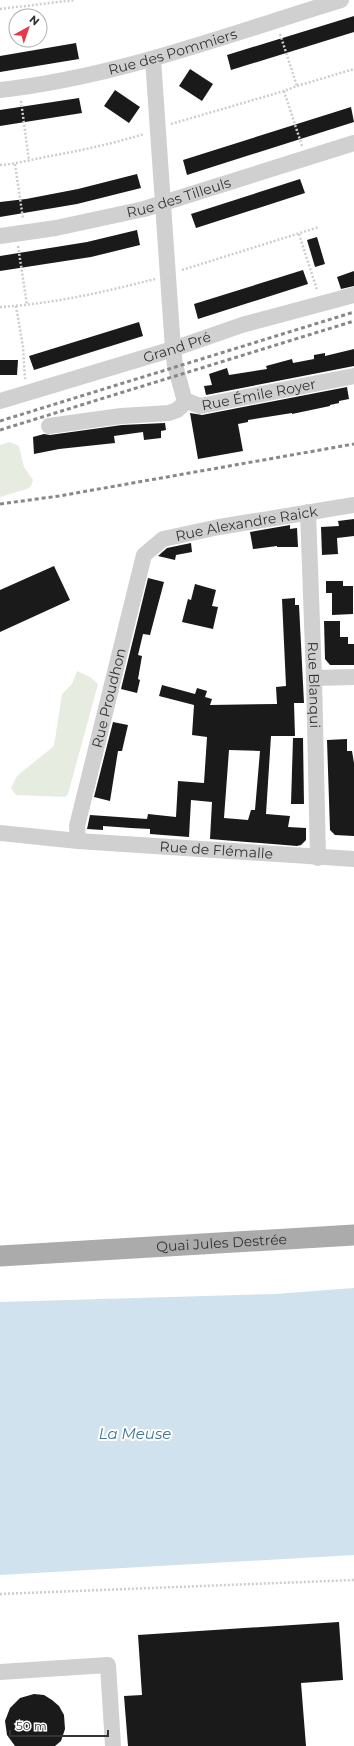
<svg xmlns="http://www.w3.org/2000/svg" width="354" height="1746" viewBox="0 0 354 1746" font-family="Montserrat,sans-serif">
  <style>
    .green { fill: #e6ecdf }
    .water { fill: #cfe2ee }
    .building { fill: #1a1a1a; fill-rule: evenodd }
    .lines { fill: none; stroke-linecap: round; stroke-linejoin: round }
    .path { stroke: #cdcdcd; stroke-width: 2.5; stroke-dasharray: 2 2; stroke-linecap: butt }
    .minor { stroke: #d0d0d0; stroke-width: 16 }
    .major { stroke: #ababab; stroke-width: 21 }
    .rail { stroke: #888; stroke-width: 3; stroke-dasharray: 4 3; stroke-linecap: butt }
    .labels { text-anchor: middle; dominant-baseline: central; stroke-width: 4; stroke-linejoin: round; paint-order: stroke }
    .street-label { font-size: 14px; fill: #333; stroke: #fff }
    .water-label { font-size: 15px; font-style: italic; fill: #3f7597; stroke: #fff }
  </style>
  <rect width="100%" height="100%" fill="#fff"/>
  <!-- green -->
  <g class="green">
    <path d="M9,442L19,446L24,467L33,480L31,486L27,489L0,497V445Z"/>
    <path d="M77,671L90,677L98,684L68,794L65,797L16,795L11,788L17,776L54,746L62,694L72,684Z"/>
  </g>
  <!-- water -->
  <path class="water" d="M354,1288V1555L0,1575V1302L275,1294Z"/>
  <!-- building -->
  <g class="building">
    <path d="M354,16V32L231,70L227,55Z"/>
    <path d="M76,43L79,59L0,72V56Z"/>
    <path d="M190,69L213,84L202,101L179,86Z"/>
    <path d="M115,90L140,107L129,123L104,106Z"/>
    <path d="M79,98L82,113L0,126V110Z"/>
    <path d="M351,107L354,122L187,175L183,160Z"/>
    <path d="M137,174L141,188L77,204L0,217V202L26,199L78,189Z"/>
    <path d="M300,179L305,193L196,228L191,214Z"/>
    <path d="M137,230L140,245L91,257L0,271V256L87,242Z"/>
    <path d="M317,237L325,264L315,267L307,240Z"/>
    <path d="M303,270L308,284L198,319L194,304Z"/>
    <path d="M354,271V286L341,289L337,277Z"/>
    <path d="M139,322L143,336L34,370L29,356Z"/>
    <path d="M354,349V366L206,395L204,386L212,385L209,374L227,368L229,375L267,369L266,366L292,359L293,363L314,359V355L325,353V356Z"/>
    <path d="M0,360H18L17,375H0Z"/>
    <path d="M347,387L349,399L339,401V403L330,405V406L292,414V413L248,420V422L238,424L243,451L198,459L190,413L202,415Z"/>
    <path d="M165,423L166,430L161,431V438L144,440L143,432L114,436L115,443L59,449L34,454L33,437L44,434L50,435L122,425Z"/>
    <path d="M354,519V536L337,538L338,554L322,555L321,527L339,526L338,521Z"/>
    <path d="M290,525V529L297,528L298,547H277V546L253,549L250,532Z"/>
    <path d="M191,543L192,552L176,555L175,560L158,556L167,548Z"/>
    <path d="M54,566L70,600L0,632V590Z"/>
    <path d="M148,578L164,582L150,635L143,634L138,655L142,656L138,679L140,680L137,693L121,689Z"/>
    <path d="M326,581H343V586H353V614L332,615V593H326Z"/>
    <path d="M195,584L216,590L212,606L218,607L213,629L182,622L188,599L191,600Z"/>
    <path d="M295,598V605H299L304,703H294L295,736H271L266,814L290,816L288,827L306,828V840L301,845L297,846L210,839L212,802L191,800L189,837L150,834V829L131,828L103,826V830L87,829L90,815L147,819L148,814L176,817L178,781L204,783L207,737L192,735L194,705L159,696L162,685L195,694L197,688L207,691L205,697L212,699L210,705L277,704L276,687L286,686L282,599ZM229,750L260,751L255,810H251L248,820L224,818Z"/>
    <path d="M324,621H340V637H348V644H354V665H330L325,659Z"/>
    <path d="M113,722L128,725L122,751H118L110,801L94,797Z"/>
    <path d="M293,738H303L304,804H291Z"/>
    <path d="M347,739V751H352L354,763V836L335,835L330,830L327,740Z"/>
    <path d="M339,1622L343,1680L301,1683L306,1746H128L124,1696L142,1695L138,1635Z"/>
    <path d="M34,1694L44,1695L52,1700L59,1706L64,1715L65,1729L61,1741L55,1746H15L7,1735L5,1721L10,1708L20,1698Z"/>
  </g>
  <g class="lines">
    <!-- path -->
    <g class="path">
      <path d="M0,9L75,0"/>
      <path d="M280,34L297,86"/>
      <path d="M21,101L29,161"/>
      <path d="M171,124L284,91"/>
      <path d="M302,146L284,91L297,86L354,69"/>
      <path d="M15,164L23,219"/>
      <path d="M0,165C15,164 30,160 45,157C79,151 111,144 144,134"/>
      <path d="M299,234L317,290"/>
      <path d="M18,246L27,305"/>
      <path d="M182,270L319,227"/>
      <path d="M16,306L23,347L25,379"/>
      <path d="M0,307C52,304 104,292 155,279"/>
      <path d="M0,1594L354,1580"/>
    </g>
    <!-- minor -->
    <g class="minor">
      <path id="s1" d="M153,59L173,349L175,365L184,398L187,401L200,406L354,376"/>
      <path id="s2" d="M0,90C117,77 229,34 341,0"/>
      <path id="s3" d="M0,236L56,228L144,209L354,143"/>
      <path id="s4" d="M0,401L173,349L242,325L354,295"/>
      <path d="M49,426L121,416L169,413L177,410L187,401"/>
      <path id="s5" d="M308,512L314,678L318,858"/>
      <path d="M314,678L354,677"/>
      <path id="s6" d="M0,833L78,841L354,859"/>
      <path id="s7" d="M78,841L77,826L144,555L163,539L219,527L354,505"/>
      <path d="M0,1672L108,1665L113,1746"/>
    </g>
    <!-- major -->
    <path class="major" id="s8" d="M0,1256L354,1235"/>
    <!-- rail -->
    <g class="rail">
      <path d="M0,421L354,312"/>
      <path d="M0,430L354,321"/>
      <path d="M0,504L59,496L354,444"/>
    </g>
  </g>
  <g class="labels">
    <!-- street labels -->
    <g class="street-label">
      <text stroke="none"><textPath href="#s2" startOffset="177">Rue des Pommiers</textPath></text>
      <text stroke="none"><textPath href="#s3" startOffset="183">Rue des Tilleuls</textPath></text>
      <text stroke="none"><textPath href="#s4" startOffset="185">Grand Pré</textPath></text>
      <text stroke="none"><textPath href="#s1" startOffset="419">Rue Émile Royer</textPath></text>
      <text stroke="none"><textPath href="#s7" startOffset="404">Rue Alexandre Raick</textPath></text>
      <text stroke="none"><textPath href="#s5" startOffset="173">Rue Blanqui</textPath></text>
      <text stroke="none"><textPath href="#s7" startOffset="147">Rue Proudhon</textPath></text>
      <text stroke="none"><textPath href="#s6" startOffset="217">Rue de Flémalle</textPath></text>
      <text stroke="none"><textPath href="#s8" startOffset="222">Quai Jules Destrée</textPath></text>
    </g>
    <!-- water labels -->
    <g class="water-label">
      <text x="135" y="1433">La Meuse</text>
    </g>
  </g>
  <!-- north arrow -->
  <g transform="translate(28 28) rotate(40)"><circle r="19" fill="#ffffff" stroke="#adadad"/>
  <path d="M0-3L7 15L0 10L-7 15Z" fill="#e63946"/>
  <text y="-6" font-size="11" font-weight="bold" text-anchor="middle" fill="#333333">N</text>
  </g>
  <!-- scale -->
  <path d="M10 1730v6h98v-6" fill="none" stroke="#333333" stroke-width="2"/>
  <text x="16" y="1730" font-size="12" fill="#333333" stroke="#ffffff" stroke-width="3" paint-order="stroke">50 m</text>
</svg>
